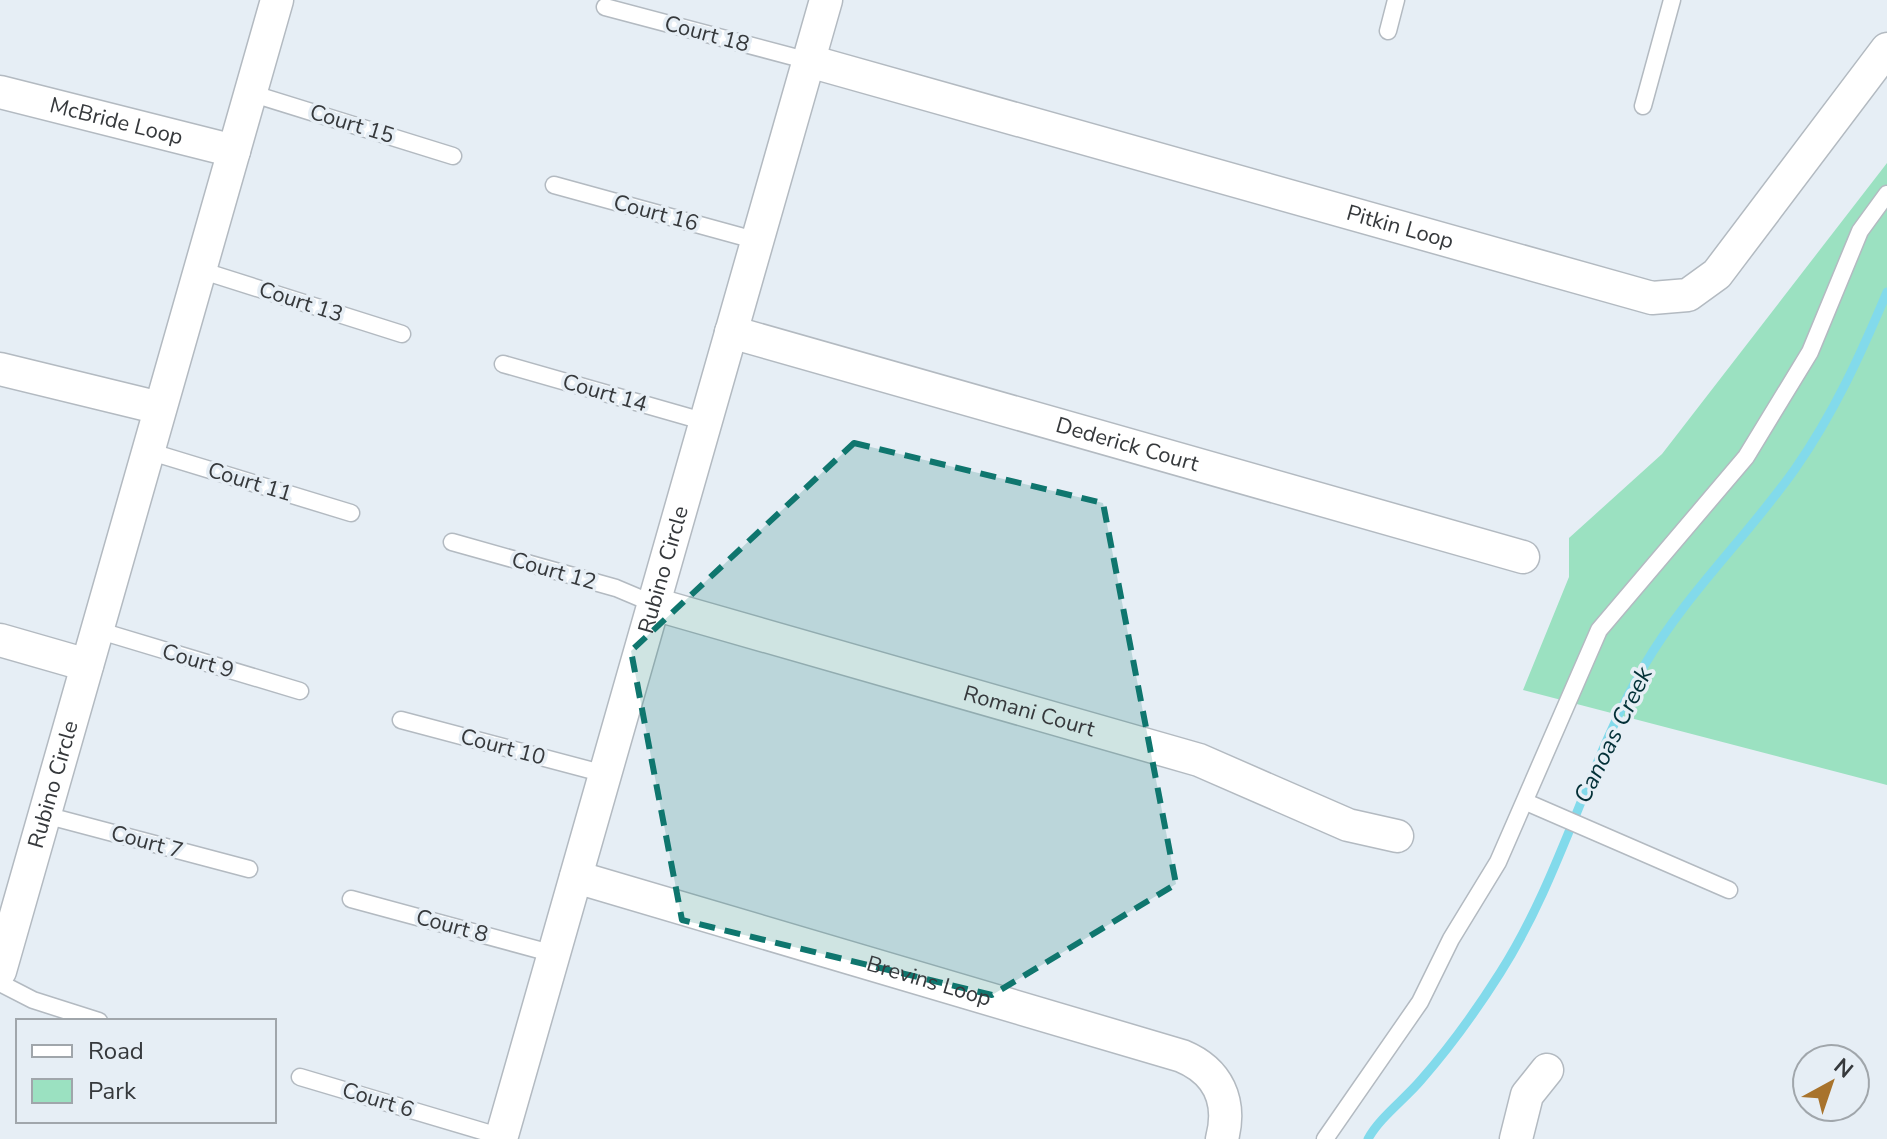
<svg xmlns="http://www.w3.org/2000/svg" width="1887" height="1139" viewBox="0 0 1887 1139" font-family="'Nunito Sans',sans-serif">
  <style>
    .green { fill: #9be1c1 }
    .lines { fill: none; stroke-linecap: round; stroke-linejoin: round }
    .stream { stroke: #82daeb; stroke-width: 9 }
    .service-casing { stroke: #b3bac1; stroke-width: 19 }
    .minor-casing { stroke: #b3bac1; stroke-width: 35 }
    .service { stroke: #fff; stroke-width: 16 }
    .minor { stroke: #fff; stroke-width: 32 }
    .marked { fill: #0f766e; fill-opacity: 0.2; stroke: #0f766e; stroke-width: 6; stroke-dasharray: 16 10; stroke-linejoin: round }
    .labels { text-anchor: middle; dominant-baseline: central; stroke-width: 7; stroke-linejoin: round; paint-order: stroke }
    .street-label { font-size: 22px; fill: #36393c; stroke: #e6eef5 }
    .water-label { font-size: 24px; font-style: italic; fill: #033037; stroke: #e6eef5 }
  </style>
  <rect width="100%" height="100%" fill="#e6eef5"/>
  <!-- green -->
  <path class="green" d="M1887,163V785L1523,690L1569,577V538L1662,454Z"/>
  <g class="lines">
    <!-- stream -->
    <path class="stream" d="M1368,1139C1379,1118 1405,1099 1421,1080C1450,1047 1476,1011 1500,973C1561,877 1587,765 1644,666C1686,594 1747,537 1795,469C1834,413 1861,354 1887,292"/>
    <!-- service casing -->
    <g class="service-casing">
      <g id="service">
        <path d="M605,7L809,61"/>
        <path d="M1388,31L1396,0"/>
        <path d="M250,93L453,156"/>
        <path d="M1643,106L1672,0"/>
        <path d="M554,185L758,241"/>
        <path d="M200,270L402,334"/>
        <path d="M503,364L706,422"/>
        <path d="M148,451L351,513"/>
        <path d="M452,542L616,588L654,604"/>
        <path d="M97,630L300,691"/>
        <path d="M401,720L605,774"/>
        <path d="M1526,802L1729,890"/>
        <path d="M45,815L249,869"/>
        <path d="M351,899L554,954"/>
        <path d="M0,983L33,1000L99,1021"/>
        <path d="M300,1077L502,1137"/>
        <path d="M1325,1139L1420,1002L1451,939L1498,862L1599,630L1746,457L1810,352L1860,231L1887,194"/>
      </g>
    </g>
    <!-- minor casing -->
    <g class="minor-casing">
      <g id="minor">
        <path id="s1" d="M809,61L1652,298L1688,295L1717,274L1887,49"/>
        <path id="s2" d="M0,92L234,151"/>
        <path id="s3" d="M731,332L1523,557"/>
        <path d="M0,369L160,408"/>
        <path id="s4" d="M654,604L1199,760L1348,825L1397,836"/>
        <path d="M0,640L87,665"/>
        <path id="s5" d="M576,877L1182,1056C1218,1071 1232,1101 1222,1139"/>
        <path id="s6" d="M0,971L277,0"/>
        <path id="s7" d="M501,1139L826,0"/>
        <path d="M1516,1139L1527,1095L1547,1070"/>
      </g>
    </g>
    <!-- service -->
    <use href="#service" class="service"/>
    <!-- minor -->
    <use href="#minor" class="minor"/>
  </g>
  <!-- marked area -->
  <path class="marked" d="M854,443L1103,503L1176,884L992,995L682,920L631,651Z"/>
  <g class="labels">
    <!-- street labels -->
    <g class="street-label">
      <text transform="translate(707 34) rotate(15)">Court 18</text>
      <text stroke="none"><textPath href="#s2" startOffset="120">McBride Loop</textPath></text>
      <text transform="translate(352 124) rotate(17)">Court 15</text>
      <text transform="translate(656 213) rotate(15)">Court 16</text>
      <text stroke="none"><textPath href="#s1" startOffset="614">Pitkin Loop</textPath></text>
      <text transform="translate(301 302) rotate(18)">Court 13</text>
      <text transform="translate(605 393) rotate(16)">Court 14</text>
      <text stroke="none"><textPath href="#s3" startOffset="412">Dederick Court</textPath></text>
      <text transform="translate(250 482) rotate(17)">Court 11</text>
      <text stroke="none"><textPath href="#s7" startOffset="592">Rubino Circle</textPath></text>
      <text transform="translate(554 571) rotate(16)">Court 12</text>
      <text transform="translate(198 661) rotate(16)">Court 9</text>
      <text stroke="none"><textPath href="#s4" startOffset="390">Romani Court</textPath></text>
      <text transform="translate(503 747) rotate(15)">Court 10</text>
      <text stroke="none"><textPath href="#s6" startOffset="194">Rubino Circle</textPath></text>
      <text transform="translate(147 842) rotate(15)">Court 7</text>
      <text transform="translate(452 926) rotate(15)">Court 8</text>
      <text stroke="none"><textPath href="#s5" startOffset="368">Brevins Loop</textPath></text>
      <text transform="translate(378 1100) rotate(17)">Court 6</text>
    </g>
    <!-- water labels -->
    <g class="water-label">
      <text transform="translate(1613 735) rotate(-64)">Canoas Creek</text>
    </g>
  </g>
  <!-- legend -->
  <rect x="16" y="1019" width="260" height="104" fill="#e6eef5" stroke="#a0a6ab" stroke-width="2"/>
  <rect x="32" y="1045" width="40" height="12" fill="#ffffff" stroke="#a0a6ab" stroke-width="2"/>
  <text x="88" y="1059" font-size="24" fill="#36393c">Road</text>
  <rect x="32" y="1079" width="40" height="24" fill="#9be1c1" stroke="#a0a6ab" stroke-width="2"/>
  <text x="88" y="1099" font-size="24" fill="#36393c">Park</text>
  <!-- north arrow -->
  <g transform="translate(1831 1083) rotate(40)"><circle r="38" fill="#e6eef5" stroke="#a0a6ab" stroke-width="2"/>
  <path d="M0-6L14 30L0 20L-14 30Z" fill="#a8732c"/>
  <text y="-12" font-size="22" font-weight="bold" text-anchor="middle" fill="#36393c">N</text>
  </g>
</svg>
